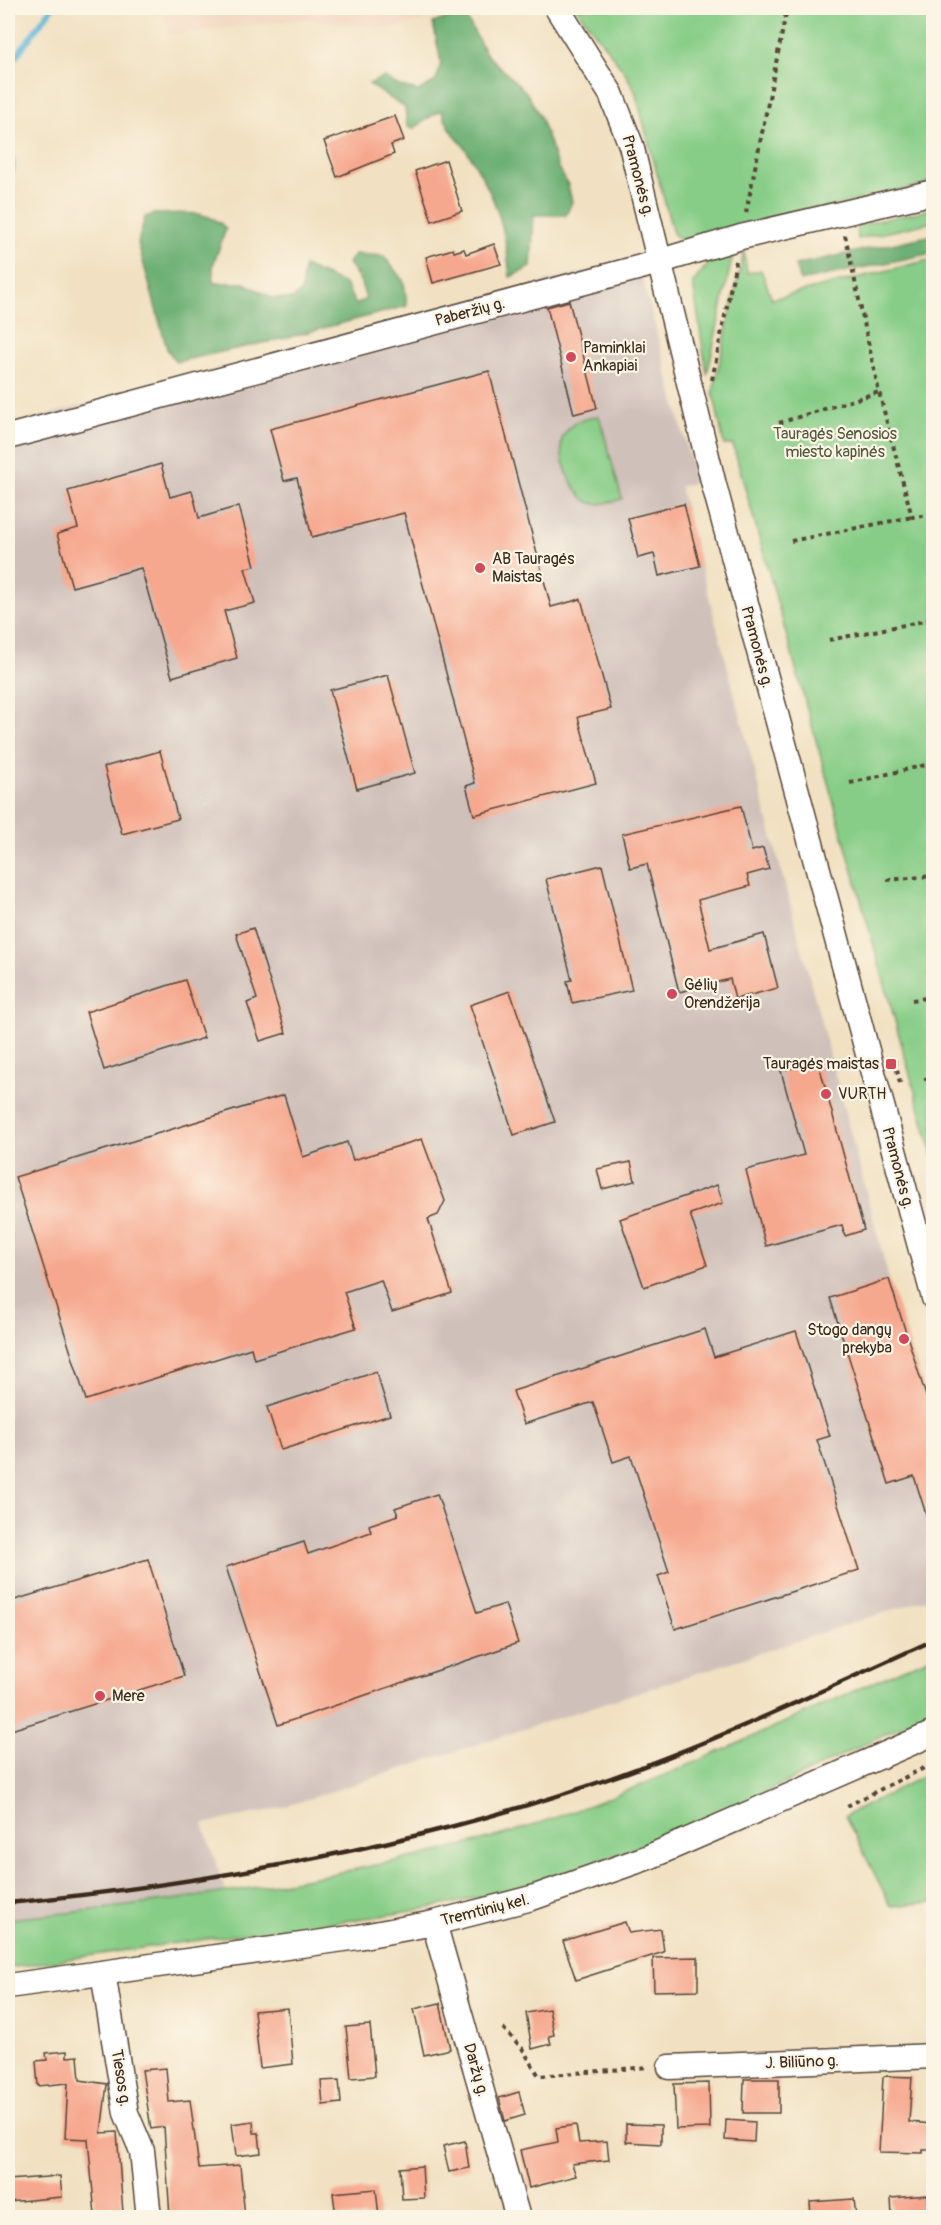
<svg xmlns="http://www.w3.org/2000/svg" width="941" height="2225" viewBox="0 0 941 2225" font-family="Pangolin,sans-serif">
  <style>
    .built { fill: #f2d4be }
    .industrial { fill: #cfc0ba }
    .green { fill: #87cd87; stroke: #617c52; stroke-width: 1.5 }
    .forest { fill: #6db074; stroke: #546d49; stroke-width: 1.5 }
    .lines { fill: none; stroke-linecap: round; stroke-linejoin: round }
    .stream { stroke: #5ab6d8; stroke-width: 6 }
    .building { fill: #f6a88f }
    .street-casing { stroke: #564537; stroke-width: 27 }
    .path { stroke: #564537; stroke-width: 4; stroke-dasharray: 4.5 4.5; stroke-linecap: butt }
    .street { stroke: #fff; stroke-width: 24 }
    .rail { stroke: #3b2a1e; stroke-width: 4.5 }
    .poi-dot { fill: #d1495b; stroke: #fcf5e5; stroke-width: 2 }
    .labels { text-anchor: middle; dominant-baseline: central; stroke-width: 4.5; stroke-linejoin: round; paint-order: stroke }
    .street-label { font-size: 16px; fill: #3b2a1e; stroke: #fcf5e5 }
    .poi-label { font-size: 16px; fill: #3b2a1e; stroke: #fcf5e5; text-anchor: start }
    .park-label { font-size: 16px; fill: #525b3e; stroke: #fcf5e5 }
  </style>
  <rect width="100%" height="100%" fill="#fcf5e5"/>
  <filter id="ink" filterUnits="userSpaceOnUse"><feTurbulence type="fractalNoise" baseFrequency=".0167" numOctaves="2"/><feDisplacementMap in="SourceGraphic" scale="12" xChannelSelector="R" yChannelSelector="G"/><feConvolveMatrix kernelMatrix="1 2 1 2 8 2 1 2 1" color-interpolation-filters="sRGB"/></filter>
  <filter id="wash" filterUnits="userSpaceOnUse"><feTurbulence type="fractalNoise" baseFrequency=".008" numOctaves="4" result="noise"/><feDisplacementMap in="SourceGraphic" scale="24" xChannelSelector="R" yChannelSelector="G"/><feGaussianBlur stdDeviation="1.35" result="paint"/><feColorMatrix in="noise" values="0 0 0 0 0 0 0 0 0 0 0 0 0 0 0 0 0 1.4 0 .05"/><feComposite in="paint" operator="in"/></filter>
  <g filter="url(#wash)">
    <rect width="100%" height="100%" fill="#f1e1c2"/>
    <!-- built -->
    <path class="built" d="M164,8H411L423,21L391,29L308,19L167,35Z"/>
    <!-- industrial -->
    <path class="industrial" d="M639,257L643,281L696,482L680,487L889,1279L933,1418V1597L277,1809L203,1824L226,1893L99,1911L8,1919V425Z"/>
    <!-- green -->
    <g class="green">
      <path d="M576,8H933V183L682,241L673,233L635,91L624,71Z"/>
      <path d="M933,209V222L858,239L857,225Z"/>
      <path d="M744,251L747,273L761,270L772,299L933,259V1156L733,445H724L713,392Z"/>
      <path d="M733,254L707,375L693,283L711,260Z"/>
      <path d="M599,416L622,499C612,501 601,506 591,503C573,496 554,451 564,435C572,421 584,419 599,416Z"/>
      <path d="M933,1656V1710C787,1783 640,1859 480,1897C403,1916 322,1923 244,1934C165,1944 86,1956 8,1968V1919C115,1909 220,1895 326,1875C392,1862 461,1849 525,1828C665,1782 798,1714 933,1656Z"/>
      <path d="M933,1771V1902L891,1906L845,1816Z"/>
    </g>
    <!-- forest -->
    <g class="forest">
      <path d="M463,12L487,55L526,92L540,116L558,168L568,185L572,202L566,215H534L531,267L510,277C505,224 497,200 469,154C458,136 449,133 442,111C429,114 424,124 412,129L407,126L405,108L369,84L384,77L399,86L418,91L436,81L441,63L433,23Z"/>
      <path d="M154,214C177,214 210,208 226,229L213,265V283H244L273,298L292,299L301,292L304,266L345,284L356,305L366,299L360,280L348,263L355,254L384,256L404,282L407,306L286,338L176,362L167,349L138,243L145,217Z"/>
      <path d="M933,235V253L800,281L795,265Z"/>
    </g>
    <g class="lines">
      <!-- stream -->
      <g class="stream">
        <path d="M8,67L52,8"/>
        <path d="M8,145L13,167L8,180"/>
      </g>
    </g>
    <g id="blocks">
      <!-- building -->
      <g class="building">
        <path d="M395,116L404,140L391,145L394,154L337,177L324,141Z"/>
        <path d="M446,160L462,211L432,221L415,171Z"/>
        <path d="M494,244L501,264L433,283L426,257L453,249L454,252L464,249L466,254Z"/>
        <path d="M569,301L597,408L574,414L547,307Z"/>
        <path d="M489,371L551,607L581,599L611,709L578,717L596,783L474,815L466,786L475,783L404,513L312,537L297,478L284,481L270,429Z"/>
        <path d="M161,464L170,497L192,491L199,518L239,506L255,566L245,568L255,603L224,611L237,658L172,677L141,568L72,587L57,534L78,528L68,491Z"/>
        <path d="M684,504L700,566L659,576L654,554L638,558L628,518Z"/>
        <path d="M388,675L415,773L357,789L330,690Z"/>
        <path d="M160,751L178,819L122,834L104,767Z"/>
        <path d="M741,806L752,851L763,848L769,869L747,875L750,886L698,900L710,949L764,934L778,988L735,999L730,979L679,992L647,864L630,868L622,834Z"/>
        <path d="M602,865L632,990L572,1003L567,981L572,980L546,879Z"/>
        <path d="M253,928L286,1033L260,1041L247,1003L257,999L236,934Z"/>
        <path d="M185,980L204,1038L104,1070L86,1012Z"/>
        <path d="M510,991L555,1122L514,1135L470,1005Z"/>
        <path d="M818,1061L864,1230L845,1236L842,1225L766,1246L746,1170L804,1155L781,1071Z"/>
        <path d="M284,1095L303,1157L347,1142L353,1160L422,1139L445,1201L438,1215L428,1219L452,1293L392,1312L381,1280L344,1292L356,1328L254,1359L251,1348L86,1400L15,1177Z"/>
        <path d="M631,1162L635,1181L602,1189L597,1169Z"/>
        <path d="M717,1185L723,1203L690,1214L707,1265L644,1287L620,1219Z"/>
        <path d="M889,1279L933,1418V1526L930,1527L914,1476L889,1484L830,1298Z"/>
        <path d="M705,1329L714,1357L796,1331L830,1436L817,1440L859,1570L675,1629L658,1576L669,1572L631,1456L613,1462L593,1402L524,1424L513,1391Z"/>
        <path d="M376,1372L390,1415L281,1450L267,1407Z"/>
        <path d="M437,1494L477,1613L505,1604L518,1643L278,1725L226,1567L304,1542L308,1554L371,1532L369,1525L398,1515L395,1508Z"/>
        <path d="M148,1559L184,1676L8,1731V1602Z"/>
        <path d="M625,1922L629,1933L661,1929L664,1952L576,1980L563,1941Z"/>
        <path d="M698,1957V1990L654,1991L653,1958Z"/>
        <path d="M440,2003L450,2049L424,2055L414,2009Z"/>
        <path d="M288,2008L293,2064L260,2068L254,2011Z"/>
        <path d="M549,2009L554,2035L549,2036L551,2044L532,2049L526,2013Z"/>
        <path d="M370,2025L375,2076L351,2078L346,2027Z"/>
        <path d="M67,2051V2057L78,2056L80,2080L107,2084L101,2133L117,2132L123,2213L95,2215L88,2139L65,2138L68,2083L38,2086L36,2061L47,2060L46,2053Z"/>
        <path d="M166,2068L169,2102L190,2100L199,2168L240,2165L245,2217H170L164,2127L151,2129L142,2070Z"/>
        <path d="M886,2076L912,2077L909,2122L933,2124V2150H923V2153L879,2152L883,2077Z"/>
        <path d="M744,2079H779V2113H743Z"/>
        <path d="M339,2080L341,2103L323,2105L321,2081Z"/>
        <path d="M709,2083L710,2128L676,2129L674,2084Z"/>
        <path d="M519,2092L525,2115L505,2121L499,2098Z"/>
        <path d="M726,2120L755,2122L754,2142L725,2140Z"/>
        <path d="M253,2121L254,2133H259L261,2153L236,2156L232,2124Z"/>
        <path d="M626,2124L661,2125V2144L626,2142Z"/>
        <path d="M576,2125L579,2143L607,2141L609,2160L572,2164L576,2176L529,2188L520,2150L558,2142L556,2128Z"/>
        <path d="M465,2141L469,2168L449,2172L443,2146Z"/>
        <path d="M422,2166L424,2198L402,2199L400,2168Z"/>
        <path d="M60,2176L62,2197L8,2202V2180Z"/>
        <path d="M376,2189L379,2217H336L333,2193Z"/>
        <path d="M928,2195L930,2217H892L891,2198Z"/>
        <path d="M854,2199L856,2217H811L810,2202Z"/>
      </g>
    </g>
  </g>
  <g filter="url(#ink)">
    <use href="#blocks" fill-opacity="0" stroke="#564537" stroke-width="1.5"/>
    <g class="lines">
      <!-- street casing -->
      <g class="street-casing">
        <g id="street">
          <path d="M557,8L611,94L631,145L714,485L934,1298"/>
          <path d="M8,437L641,267L741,237L934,192"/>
          <path d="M434,1923L518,2218"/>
          <path d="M103,1973L126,2113L142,2151L149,2218"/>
          <path d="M8,1986L358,1937L434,1923L532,1898L649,1857L934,1733"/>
          <path d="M670,2067L934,2056"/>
        </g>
      </g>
      <!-- path -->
      <g class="path">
        <path d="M746,213L787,8"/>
        <path d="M845,235L879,392L912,517L934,515"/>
        <path d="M712,380L736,261"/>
        <path d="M779,423L879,392"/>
        <path d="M791,541L912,517"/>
        <path d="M829,640L934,619"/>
        <path d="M850,783L934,763"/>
        <path d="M887,880L934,876"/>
        <path d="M912,1000L934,997"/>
        <path d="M895,1061L900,1083"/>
        <path d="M924,1079L934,1078"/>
        <path d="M847,1806L934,1763"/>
        <path d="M503,2028L522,2048L539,2076L648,2067"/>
      </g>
      <!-- street -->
      <use href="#street" class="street"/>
      <!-- rail -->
      <path class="rail" d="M8,1903C212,1883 417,1846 611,1778C722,1739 827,1688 934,1640"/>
    </g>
  </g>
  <!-- markers -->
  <g class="poi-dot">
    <circle cx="571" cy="357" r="6"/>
    <circle cx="480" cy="568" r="6"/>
    <circle cx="672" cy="994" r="6"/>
    <rect x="885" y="1058" width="12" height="12" rx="3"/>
    <circle cx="826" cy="1094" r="6"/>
    <circle cx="904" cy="1339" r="6"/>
    <circle cx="100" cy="1696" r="6"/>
  </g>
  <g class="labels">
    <!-- street labels -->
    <g class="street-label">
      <text transform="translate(638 176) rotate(75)">Pramonės g.</text>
      <text transform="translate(470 312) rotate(-15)">Paberžių g.</text>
      <text transform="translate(757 647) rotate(75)">Pramonės g.</text>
      <text transform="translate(898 1168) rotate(75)">Pramonės g.</text>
      <text transform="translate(485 1910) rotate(-14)">Tremtinių kel.</text>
      <text transform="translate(802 2062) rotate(-2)">J. Biliūno g.</text>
      <text transform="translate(476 2070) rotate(74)">Daržų g.</text>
      <text transform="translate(121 2078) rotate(81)">Tiesos g.</text>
    </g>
    <!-- poi labels -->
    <g class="poi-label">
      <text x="583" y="348">Paminklai<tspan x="583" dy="18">Ankapiai</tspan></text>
      <text x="492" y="559">AB Tauragės<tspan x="492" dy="18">Maistas</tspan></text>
      <text x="684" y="985">Gėlių<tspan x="684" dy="18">Orendžerija</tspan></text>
      <text x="879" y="1064" text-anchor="end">Tauragės maistas</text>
      <text x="838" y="1094">VURTH</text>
      <text x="892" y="1330" text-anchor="end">Stogo dangų<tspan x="892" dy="18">prekyba</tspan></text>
      <text x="112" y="1696">Mere</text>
    </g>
    <!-- park labels -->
    <g class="park-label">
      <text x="835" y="434">Tauragės Senosios<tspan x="835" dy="18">miesto kapinės</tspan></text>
    </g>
  </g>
  <!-- margin -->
  <rect width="941" height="2225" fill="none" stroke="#fcf5e5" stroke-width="30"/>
</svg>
